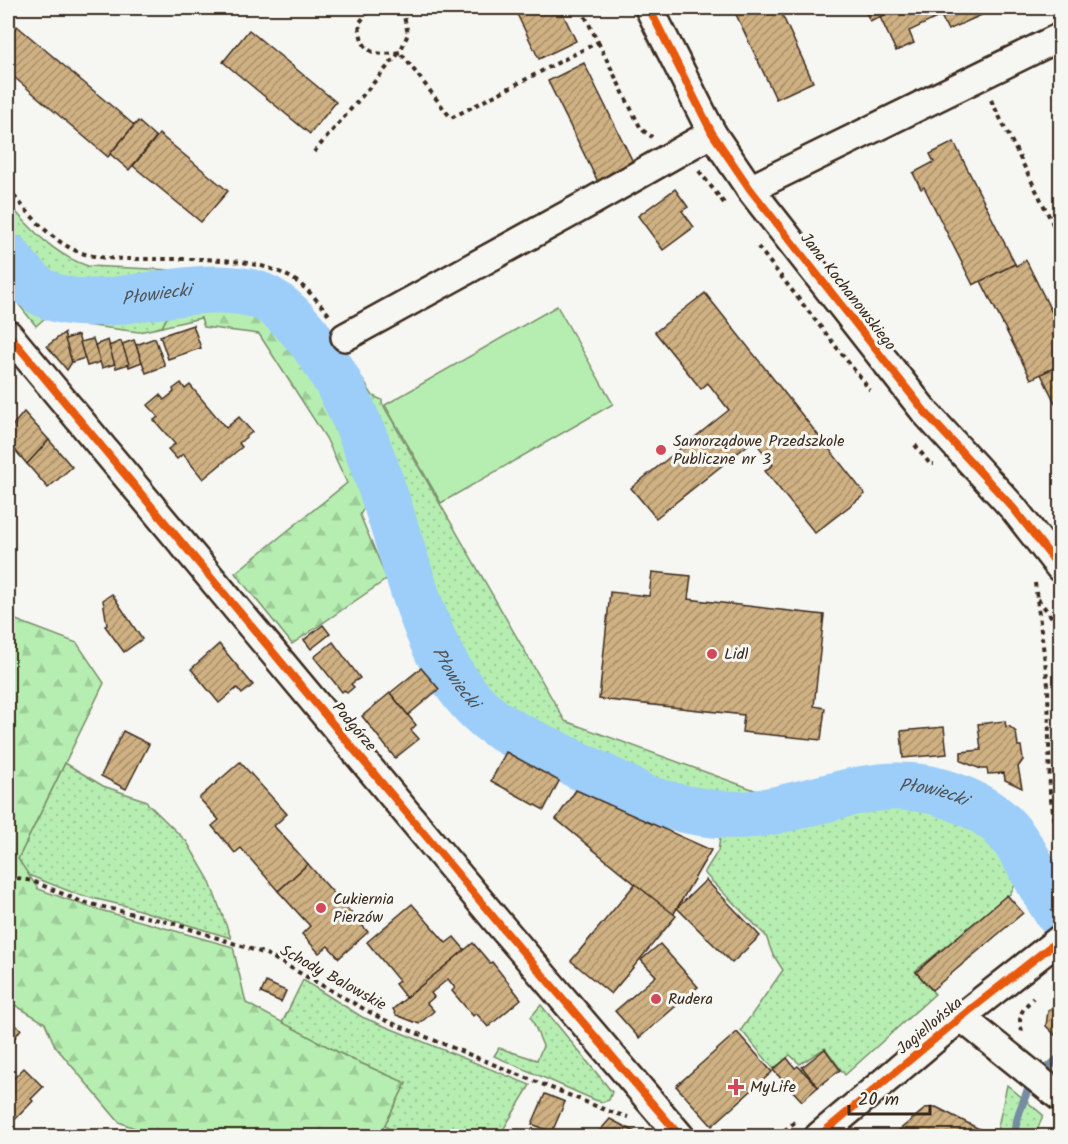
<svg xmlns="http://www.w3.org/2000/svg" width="1068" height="1144" viewBox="0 0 1068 1144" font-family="Kalam,sans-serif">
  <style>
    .grass { fill: url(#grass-dots); stroke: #788c68; stroke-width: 1.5 }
    .forest { fill: url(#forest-firs); stroke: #788c68; stroke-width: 1.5 }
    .garden { fill: #b6eeb1; stroke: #788c68; stroke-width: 1.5 }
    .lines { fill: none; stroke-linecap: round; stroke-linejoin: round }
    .stream { stroke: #758ca1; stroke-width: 8 }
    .river { stroke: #9ccef9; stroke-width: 48 }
    .building { fill: url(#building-hatch); stroke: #3b2a1e; stroke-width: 1.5 }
    .minor-casing { stroke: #3b2a1e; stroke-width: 32 }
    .path { stroke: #3b2a1e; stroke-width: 4; stroke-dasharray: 4.5 4.5; stroke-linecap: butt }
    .minor { stroke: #f6f6f2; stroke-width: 27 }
    .cycleway-casing { stroke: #f6f6f2; stroke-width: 11 }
    .cycleway { stroke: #e8590c; stroke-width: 8 }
    .poi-dot { fill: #d1495b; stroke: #f6f6f2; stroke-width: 2 }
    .labels { text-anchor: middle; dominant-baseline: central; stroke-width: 6; stroke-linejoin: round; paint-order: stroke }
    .street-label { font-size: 16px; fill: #3b2a1e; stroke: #f6f6f2 }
    .poi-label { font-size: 16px; fill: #3b2a1e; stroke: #f6f6f2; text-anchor: start }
    .water-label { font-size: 18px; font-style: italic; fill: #535355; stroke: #f6f6f2 }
  </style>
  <defs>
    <pattern id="grass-dots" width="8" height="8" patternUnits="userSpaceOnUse" patternTransform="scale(1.5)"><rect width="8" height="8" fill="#b6eeb1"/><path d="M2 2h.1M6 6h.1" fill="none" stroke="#9dcc98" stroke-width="1.8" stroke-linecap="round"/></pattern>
    <pattern id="forest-firs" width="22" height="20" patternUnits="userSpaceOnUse" patternTransform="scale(1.5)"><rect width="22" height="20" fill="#b6eeb1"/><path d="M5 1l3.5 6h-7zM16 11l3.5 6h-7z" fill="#9dcc98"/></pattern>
    <pattern id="building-hatch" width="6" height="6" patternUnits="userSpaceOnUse" patternTransform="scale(1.5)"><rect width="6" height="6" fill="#cfb183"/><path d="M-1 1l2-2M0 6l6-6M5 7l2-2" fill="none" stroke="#a9906b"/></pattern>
  </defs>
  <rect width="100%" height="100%" fill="#f6f6f2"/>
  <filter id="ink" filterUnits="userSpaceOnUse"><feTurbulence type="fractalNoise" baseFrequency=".0167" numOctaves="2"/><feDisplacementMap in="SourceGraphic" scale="12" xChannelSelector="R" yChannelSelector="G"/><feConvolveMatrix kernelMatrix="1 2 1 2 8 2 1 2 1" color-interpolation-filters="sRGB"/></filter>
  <g filter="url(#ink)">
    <!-- grass -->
    <g class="grass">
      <path d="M8,203C31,229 54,255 88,266L258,274L293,290L334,335L373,396L382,400V403L565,721L763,793L724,799L626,770L526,724L495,705L472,684L450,649L380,431L337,349L291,294L253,279L171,277L113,284L83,290L58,285L34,271L8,237Z"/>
      <path d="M8,277L18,289L53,309L91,317L174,305L162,327L139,332L69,323L47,316L36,326L8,291Z"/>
      <path d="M65,763L103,786L144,800L187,842L209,880L231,938L126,906L79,895L28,875L18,859Z"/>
      <path d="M862,803H904L932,809L976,828L996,848L1015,885L1010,894L915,971L935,994L845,1075L825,1048L800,1064L790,1055L774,1069L741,1030L783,970L772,953L766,936L704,873L718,851L721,832L776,823L820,810Z"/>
      <path d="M303,980L362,1017L530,1085L503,1130L496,1136H406L384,1126L406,1083L351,1059L282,1023Z"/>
      <path d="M541,1005L612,1092L609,1100L603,1102L595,1100L494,1056L499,1048L537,1060L543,1046L531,1017Z"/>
      <path d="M1007,1085L1043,1115L1035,1136H996Z"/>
    </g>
    <!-- forest -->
    <g class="forest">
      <path d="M217,303L253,308L264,312L321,387L369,498L360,515L387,579L292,644L235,573L347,483L326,438L259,334L204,327L201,318L162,327L174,305Z"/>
      <path d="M8,617L77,643L104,683L18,859L38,889L86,906L233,947L246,1003L351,1059L406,1083L379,1136H155L119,1122L55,1046L45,1023L8,1001Z"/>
    </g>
    <!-- garden -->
    <path class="garden" d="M557,306L613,404L441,503L385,405Z"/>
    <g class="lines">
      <!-- stream -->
      <path class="stream" d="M1013,1136L1019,1113L1030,1084L1060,1057"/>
      <!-- river -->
      <path class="river" id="s1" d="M8,257C17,270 27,282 40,291C62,304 89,304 114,301C156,296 229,279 267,299C278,305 288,314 296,323C307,334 316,347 325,360C366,426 386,501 409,574C425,625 443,677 484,714C504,732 529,742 553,753C584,768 615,783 646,799C679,809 719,818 754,814C829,804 890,765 967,802C979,808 991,814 1001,824C1027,849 1038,886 1060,915"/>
    </g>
    <!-- building -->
    <g class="building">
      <path d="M514,8H560L576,41L539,59Z"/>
      <path d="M733,8H779L813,82L776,99Z"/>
      <path d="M864,8H900L870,21Z"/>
      <path d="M900,8H937L941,16L909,31L914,43L896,51L880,17Z"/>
      <path d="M937,8H997L948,30Z"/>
      <path d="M17,26L134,125L108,157L8,72V37Z"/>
      <path d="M249,30L336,102L310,134L223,62Z"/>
      <path d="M584,63L634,164L598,182L548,81Z"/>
      <path d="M138,121L156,137L129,170L110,154Z"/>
      <path d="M159,134L228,191L201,222L133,166Z"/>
      <path d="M954,142L1015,264L973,285L924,187L921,189L913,173L934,162L930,154Z"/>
      <path d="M675,189L688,207L682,211L694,227L663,250L638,216Z"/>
      <path d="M1026,260L1060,329V365L1031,379L981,281L1015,264L1016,266Z"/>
      <path d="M705,293L865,494L815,533L765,471L773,465L754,440L656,518L631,488L729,410L708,383L701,389L655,332Z"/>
      <path d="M193,325L201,348L168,359L160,336Z"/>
      <path d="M64,333L72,362L67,370L47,346Z"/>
      <path d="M78,335L85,358L72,362L65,339Z"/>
      <path d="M155,338L165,366L146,373L136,345Z"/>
      <path d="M93,339L101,362L87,366L80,342Z"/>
      <path d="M108,340L115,364L102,368L95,345Z"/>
      <path d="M134,340L142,362L129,367L122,344Z"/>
      <path d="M121,341L129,364L116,368L109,346Z"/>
      <path d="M1060,365V413L1041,374Z"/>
      <path d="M181,383L185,389L190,385L226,428L239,417L252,432L239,443L242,447L203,479L183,454L177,459L168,449L175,444L154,420L158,417L148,405L160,395L164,400L174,392L173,389Z"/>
      <path d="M24,412L49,440L27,464L15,450L8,458V431Z"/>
      <path d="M49,440L72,467L48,488L27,464Z"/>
      <path d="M652,572L691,576L688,599L824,615L814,706L825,708L821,740L742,732L744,715L599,699L610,592L649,596Z"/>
      <path d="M112,594L142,639L124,652L105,626L107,625L103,600Z"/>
      <path d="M323,625L330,634L311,649L304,640Z"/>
      <path d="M333,642L360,678L351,684L354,687L347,693L344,690L342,692L314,657Z"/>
      <path d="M219,644L253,685L242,694L237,688L219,703L191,669Z"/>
      <path d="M421,668L439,689L408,715L390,693Z"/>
      <path d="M390,693L416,725L411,730L419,739L395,758L362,716Z"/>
      <path d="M1005,721L1006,727L1009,726L1016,732L1018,746H1021L1023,760L1018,767L1022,788L1005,780L1004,773L988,774L987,769H981L961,761V752L981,750L978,724Z"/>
      <path d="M944,727L947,754L903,758L901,731Z"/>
      <path d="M123,731L149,744L126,789L101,776Z"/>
      <path d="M506,752L559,781L544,810L491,781Z"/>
      <path d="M240,762L287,814L274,826L308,864L278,891L241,848L235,853L212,826L219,820L199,798Z"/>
      <path d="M576,790L711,850L673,915L556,819Z"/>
      <path d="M308,864L368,932L339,958L328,946L319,953L302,934L310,926L278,891Z"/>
      <path d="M706,880L760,936L732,963L677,908Z"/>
      <path d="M635,884L676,916L611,994L571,961Z"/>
      <path d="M1007,895L1023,913L932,990L916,972Z"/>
      <path d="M412,904L446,943L454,937L465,950L406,998L395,984L399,981L367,942Z"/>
      <path d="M473,943L490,963L492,962L521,999L488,1027L476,1013L473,1016L452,991L455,988L448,979L431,993L434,997L427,1003L434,1011L419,1024L396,1015L393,1009Z"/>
      <path d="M660,944L698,987L639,1038L615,1011L656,976L641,960Z"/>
      <path d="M266,982L286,991L281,1002L261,993Z"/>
      <path d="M1060,1000V1032L1056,1036L1046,1026L1048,1011Z"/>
      <path d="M8,1020L21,1029L8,1047Z"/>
      <path d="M737,1032L772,1072L712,1126L676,1086Z"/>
      <path d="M825,1049L840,1070L818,1087L802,1067Z"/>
      <path d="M787,1058L795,1068L798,1066L818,1087L802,1101L773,1070Z"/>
      <path d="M24,1068L43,1087L31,1099L33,1101L8,1127V1084Z"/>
      <path d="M545,1094L565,1102L552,1132L532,1124Z"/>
      <path d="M936,1107L991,1135L990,1136H892L926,1108Z"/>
      <path d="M610,1119L635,1132L630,1136H595Z"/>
    </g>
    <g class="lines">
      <!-- minor casing -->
      <g class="minor-casing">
        <g id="minor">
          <path d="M649,8L712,133L750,189L925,412L1014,509L1060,568"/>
          <path d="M750,189L1060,37"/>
          <path d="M8,334L500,925L680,1136"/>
          <path d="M345,337L589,203L712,133"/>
          <path d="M961,1017L1060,1097"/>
          <path d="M819,1136L961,1017L1060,939"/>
        </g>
      </g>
      <!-- path -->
      <g class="path">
        <path d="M377,8L370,10L359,23C361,53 373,57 400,52L408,34L403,12L394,8"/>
        <path d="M403,12L409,8"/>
        <path d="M598,42L641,129L652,137"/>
        <path d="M991,100L1060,238"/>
        <path d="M314,152L400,52L451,118L598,42L581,8"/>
        <path d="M699,171L724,203"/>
        <path d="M8,189C29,213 49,240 79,252C98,259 119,259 139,259C186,260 255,253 296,281C310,291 320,304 331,317"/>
        <path d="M758,247L870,390"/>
        <path d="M915,445L930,464H934"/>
        <path d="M1035,583L1048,685L1050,795L1060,849"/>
        <path d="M1038,599L1060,628"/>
        <path d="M8,876L32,881L82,902L172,923L266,954L382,1019L608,1111L628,1117"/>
        <path d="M1052,912L1060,905"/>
        <path d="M1022,1031C1017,1015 1022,1010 1033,998"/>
        <path d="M777,1136L795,1122"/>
      </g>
      <!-- minor -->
      <use href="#minor" class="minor"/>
      <!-- cycleway casing -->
      <g class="cycleway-casing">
        <g id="cycleway">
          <path d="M649,8L712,133L750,189L925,412L1014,509L1060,568"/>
          <path d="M8,334L500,925L680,1136"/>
          <path d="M819,1136L961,1017L1060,939"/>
        </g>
      </g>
      <!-- cycleway -->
      <use href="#cycleway" class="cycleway"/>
    </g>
  </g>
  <!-- markers -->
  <g class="poi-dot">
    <circle cx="661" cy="450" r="6"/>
    <circle cx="712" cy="654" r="6"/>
    <circle cx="321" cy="908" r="6"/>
    <circle cx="656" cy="999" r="6"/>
    <path d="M733 1078h6v6h6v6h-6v6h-6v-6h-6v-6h6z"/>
  </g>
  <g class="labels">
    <!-- street labels -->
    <g class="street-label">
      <text transform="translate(848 292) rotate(52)">Jana Kochanowskiego</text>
      <text transform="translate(354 727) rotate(50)">Podgórze</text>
      <text transform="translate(333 978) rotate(29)">Schody Balowskie</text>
      <text transform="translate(930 1026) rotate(-40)">Jagiellońska</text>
    </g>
    <!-- poi labels -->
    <g class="poi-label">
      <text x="673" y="441">Samorządowe Przedszkole<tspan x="673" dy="18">Publiczne nr 3</tspan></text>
      <text x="724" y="654">Lidl</text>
      <text x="333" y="899">Cukiernia<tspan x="333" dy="18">Pierzów</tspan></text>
      <text x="668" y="999">Rudera</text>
      <text x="750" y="1087">MyLife</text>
    </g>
    <!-- water labels -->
    <g class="water-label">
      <text stroke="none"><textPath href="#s1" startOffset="166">Płowiecki</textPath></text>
      <text stroke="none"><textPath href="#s1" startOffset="708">Płowiecki</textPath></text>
      <text stroke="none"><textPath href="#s1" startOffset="1230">Płowiecki</textPath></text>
    </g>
  </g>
  <!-- margin -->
  <rect width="1068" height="1144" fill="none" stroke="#f6f6f2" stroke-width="30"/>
  <rect x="15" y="15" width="1038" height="1114" fill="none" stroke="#3b2a1e" stroke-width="2" filter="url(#ink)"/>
  <!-- scale -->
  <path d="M849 1105v9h81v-9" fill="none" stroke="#3b2a1e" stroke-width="3"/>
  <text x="858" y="1105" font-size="18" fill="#3b2a1e" stroke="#f6f6f2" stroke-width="4.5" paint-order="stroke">20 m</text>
</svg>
